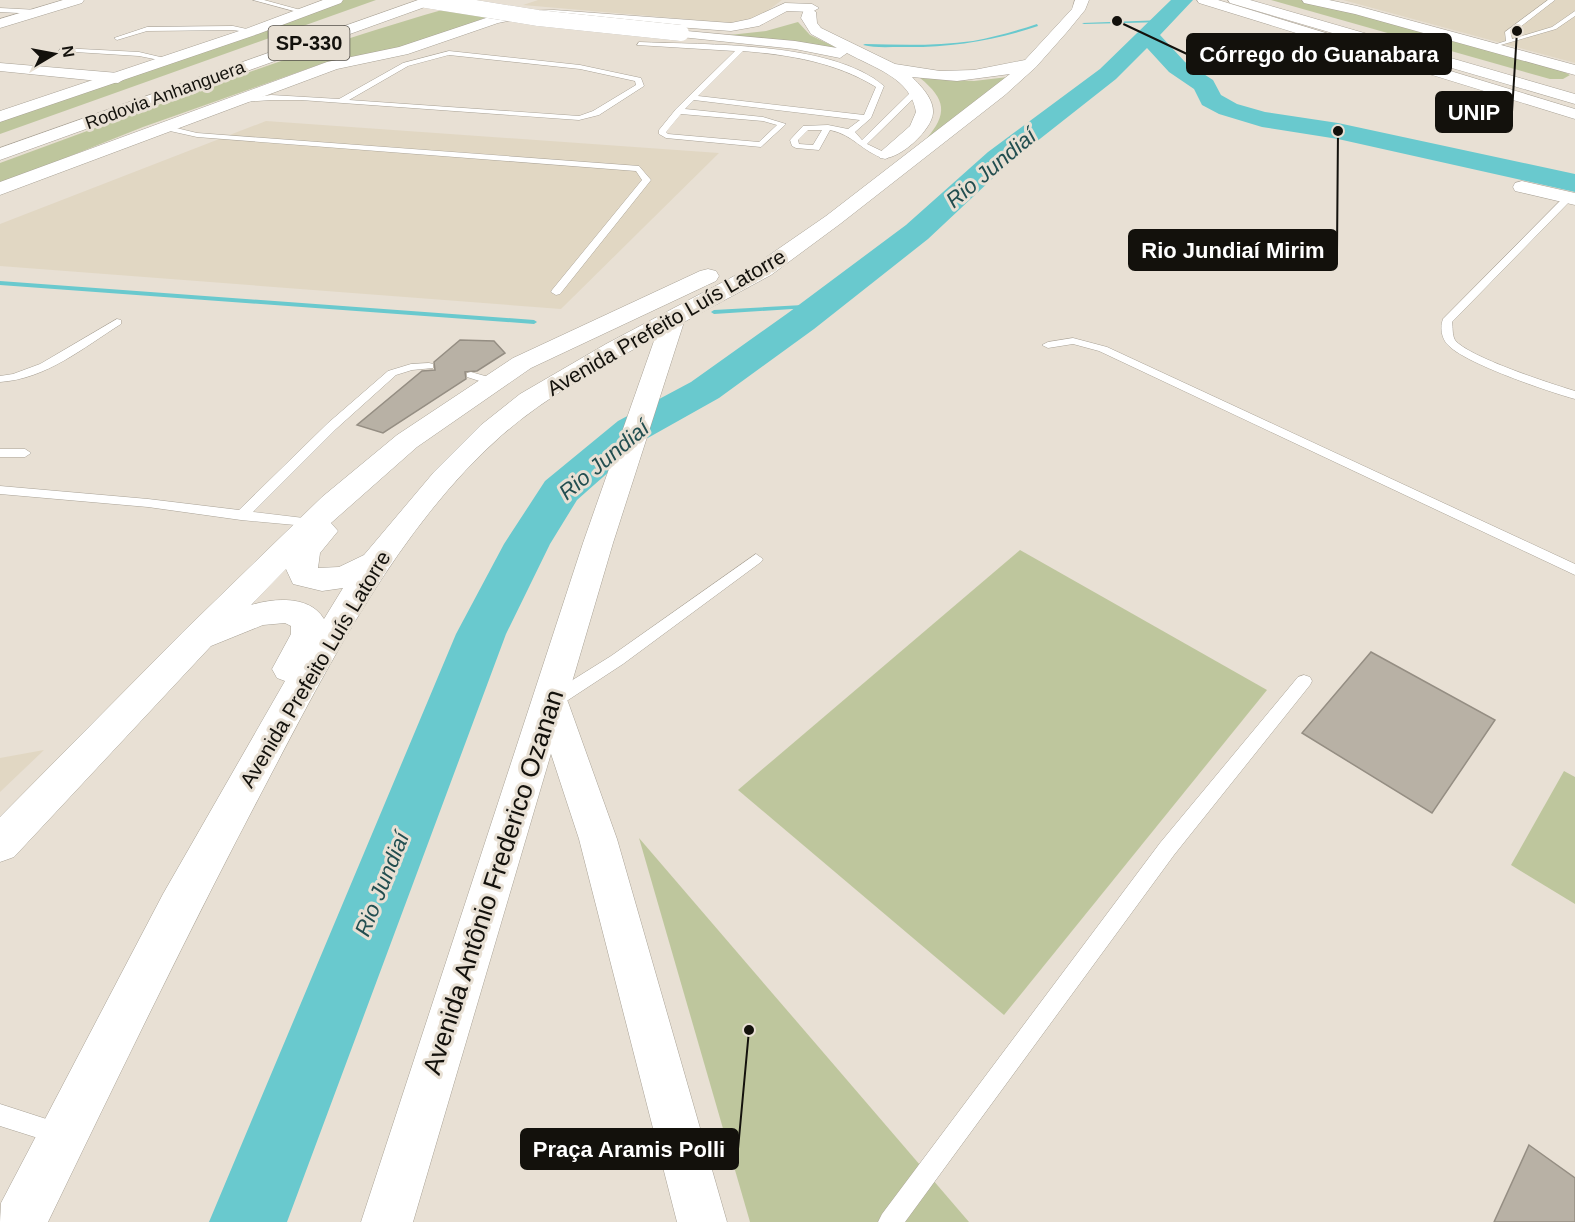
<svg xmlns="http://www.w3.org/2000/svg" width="1575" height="1222" viewBox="0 0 1575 1222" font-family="Helvetica,sans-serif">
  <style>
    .built { fill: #e1d7c3 }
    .green { fill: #bec69d }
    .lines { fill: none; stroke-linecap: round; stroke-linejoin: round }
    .stream { fill: #69c9ce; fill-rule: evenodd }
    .river { fill: #69c9ce; fill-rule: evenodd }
    .building { fill: #b8b1a5; stroke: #958e83; stroke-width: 1.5 }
    .lane-casing { stroke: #a9a296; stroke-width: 1 }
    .street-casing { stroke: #a9a296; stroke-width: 1 }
    .secondary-casing { stroke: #a9a296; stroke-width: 1 }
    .primary-casing { stroke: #a9a296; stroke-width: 1 }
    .highway-casing { stroke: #a9a296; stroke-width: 1 }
    .lane { fill: #fff; fill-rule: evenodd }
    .street { fill: #fff; fill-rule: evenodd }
    .secondary { fill: #fff; fill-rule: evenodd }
    .primary { fill: #fff; fill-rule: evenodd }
    .highway { fill: #fff; fill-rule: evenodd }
    .primary-bridge-casing { stroke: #a9a296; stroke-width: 16; stroke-linecap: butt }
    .primary-bridge { stroke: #fff; stroke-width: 16 }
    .labels { text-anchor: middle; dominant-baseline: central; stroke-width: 6; stroke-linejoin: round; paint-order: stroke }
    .far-street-label { font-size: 18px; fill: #13110c; stroke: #e8e0d4 }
    .shield { fill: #e8e0d4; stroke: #534f48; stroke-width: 1.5 }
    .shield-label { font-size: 20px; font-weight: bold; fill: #13110c }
    .street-label { font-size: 21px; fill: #13110c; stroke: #e8e0d4 }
    .water-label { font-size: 22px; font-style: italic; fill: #224e50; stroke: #e8e0d4 }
    .near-street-label { font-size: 26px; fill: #13110c; stroke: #e8e0d4 }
    .leader { fill: none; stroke: #13110c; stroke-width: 2 }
    .callout-dot { fill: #13110c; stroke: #e8e0d4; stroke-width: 2 }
    .callout { fill: #13110c; stroke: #13110c; stroke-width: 2 }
    .callout-label { font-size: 22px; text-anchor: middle; font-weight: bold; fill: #fff }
  </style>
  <rect width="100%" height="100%" fill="#e8e0d4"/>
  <!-- built -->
  <g class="built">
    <path d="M538,0H782L758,18L730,23L523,5Z"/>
    <path d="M1343,0H1575V63Z"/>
    <path d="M266,121L719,153L561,309L0,266V224Z"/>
    <path d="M44,750L0,792V758Z"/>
  </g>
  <!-- green -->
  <g class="green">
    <path d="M343,0H376L0,134V121L202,53Z"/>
    <path d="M1271,0H1300L1349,11L1558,69L1570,75L1563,79H1550Z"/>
    <path d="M449,8L493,15L401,49L324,63L143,127L0,184V163C149,109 297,51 449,8Z"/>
    <path d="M798,22L810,35L837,48L720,36L766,31Z"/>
    <path d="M1008,77L926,139C948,114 946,99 920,78L974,81Z"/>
    <path d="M1020,550L1267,690L1004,1015L738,790Z"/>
    <path d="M1564,771L1575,777V904L1511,865Z"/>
    <path d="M639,838L969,1222H750Z"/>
  </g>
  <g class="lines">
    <!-- stream -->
    <g class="stream">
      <path d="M1164,20L1165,22L1084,24L1082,23Z"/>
      <path d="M1037,24L1038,26C993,41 948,48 900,47C888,47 874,48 863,45L865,44C901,45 937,46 973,41C995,37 1016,31 1037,24Z"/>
      <path d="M0,281L534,320L537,322L534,324L0,285Z"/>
      <path d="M821,304L823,305V307L714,314L711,312L714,310Z"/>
    </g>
    <!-- river -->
    <path class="river" d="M1171,0H1193L1160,35L1185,62L1213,80L1221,95L1237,104L1265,112L1338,123L1575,174V192L1338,139L1262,127L1219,114L1202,105L1194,89L1169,72L1147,48L1116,79L1008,164L928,239L814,329L719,398L646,439L577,500L550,544L506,634L287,1222H209L456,634L504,544L545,481L618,421L691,382L788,313L906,225L988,152L1100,69Z"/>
  </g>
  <!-- building -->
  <g class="building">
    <path d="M460,340L494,341L505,353L477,371L465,372L466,379L383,433L357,425L422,371L435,370L434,362Z"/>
    <path d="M1371,652L1495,720L1432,813L1302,733Z"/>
    <path d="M1529,1145L1575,1178V1222H1494Z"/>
  </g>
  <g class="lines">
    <!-- lane casing -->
    <g class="lane-casing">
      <g id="lane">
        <path d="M253,0H264L308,12L305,14Z"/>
        <path d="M1548,0H1555L1511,34L1512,39L1552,27L1575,11V16L1556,29L1490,48V46L1506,41L1505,32Z"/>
        <path d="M0,8L38,10L41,12L38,14L0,12Z"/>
        <path d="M233,26L256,31L253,33L233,30L147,31L117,40L114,38L147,27Z"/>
        <path d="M639,42C705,45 832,41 884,86L871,118L855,132L862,140L914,89L921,91L867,144L888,154V158L885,159C861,151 854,135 830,130L819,150L796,148L792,146L790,140L803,126L828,125L848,129L860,120L694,100L685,109L763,117L786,124L761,147L666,138L659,134V130L676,109L735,51L637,45ZM743,51C790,55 835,62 876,87L864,115L698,96ZM681,114L763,121L777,125L759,142L668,134L666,132ZM808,130H822L813,145L799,144L798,140Z"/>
        <path d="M61,48L139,52L173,60L169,62L139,56L59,51Z"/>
        <path d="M449,51L580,65L641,78L644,86L599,115L579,120L301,100H271L242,102L238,100L271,95L339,99L403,63ZM449,55L580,69L635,81L636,85L593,111L579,116L349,100L408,66Z"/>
        <path d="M164,125L197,133L639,166L651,180L560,294L556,295L551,292L552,290L642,180L636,171L197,137L161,129L160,127Z"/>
        <path d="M1565,196L1573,198L1452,322C1453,327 1452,335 1455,340C1468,357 1552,384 1575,391V399C1549,392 1464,363 1448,345C1441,338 1440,327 1443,319Z"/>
        <path d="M117,319L121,320V324C83,348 46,379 0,382V376L13,374L40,364Z"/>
        <path d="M1073,338L1107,347L1575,564V575L1099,351L1073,344L1048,348L1042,345L1048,342Z"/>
        <path d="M429,363L433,364V368L412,370L396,375L336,429L253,512L312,519L319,524L317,527L241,520L148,507L0,494V486L148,499L239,510L328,423L388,371L411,364Z"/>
        <path d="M471,372L499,380L501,382L495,386L467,377V373Z"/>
        <path d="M0,449H25L31,453L25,457H0Z"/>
        <path d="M756,554L763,559L761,562L623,664L559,706L553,707L547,706L545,701L547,696L611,656Z"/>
        <path d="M1304,675L1310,677L1312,681L1310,685L1174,855L905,1222H878L882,1214L1160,843L1298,677Z"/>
        <path d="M0,1104L68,1126L71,1134L68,1142L60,1145L0,1126Z"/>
      </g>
    </g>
    <!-- street casing -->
    <g class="street-casing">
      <g id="street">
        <path d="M0,63L118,73L126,78L118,83L0,71Z"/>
        <path d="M1522,181L1575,193V205L1515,191L1513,187L1515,183Z"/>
        <path d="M551,689L563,693L568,702L617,839L727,1222H677L579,839L534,702L539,693Z"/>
      </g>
    </g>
    <!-- secondary casing -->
    <g class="secondary-casing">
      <path id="secondary" d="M63,0H84L82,3L0,28V19Z"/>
    </g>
    <!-- primary casing -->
    <g class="primary-casing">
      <g id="primary">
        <path d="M1075,0H1089L1085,10L1067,32L1036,67L1005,95L840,224L771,275L684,322L613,543L413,1222H361L583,543L655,338C602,366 548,395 502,435C399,526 329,664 266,784C190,928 119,1075 48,1222H0L1,1203L163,894L285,681L277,678L272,669L291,634V626L285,623L263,625L211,646L14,857L0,862V817L183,632L322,497L397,435L513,358L700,271L708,269L716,271L719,276L716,281L531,368L417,447L331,523L338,531L320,553L318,568L339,567L364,555L434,472L481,425L520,394L606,344L755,265L826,216L1010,74L957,81L912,77C921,86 934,99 933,113C932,130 898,162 880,158L878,154L910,126L916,112C911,78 874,68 847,53L840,58L795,49L681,37L674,33L676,30L795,41L837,48L811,34L801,18L804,9L809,8L816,12L817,23L821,28L895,64L940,71L974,70L1025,60L1072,9ZM286,569L293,584L322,591L343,588L324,619C310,595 274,598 251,605Z"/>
        <path d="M1197,0H1218L1575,109V119L1199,3Z"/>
        <path d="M1302,0H1329L1357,6L1575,65V75L1355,14L1304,3Z"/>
      </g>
    </g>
    <!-- highway casing -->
    <g class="highway-casing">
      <g id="highway">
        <path d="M323,0H343L341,3L258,34L0,122V111L248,28Z"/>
        <path d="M418,0H438L436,3L0,160V148Z"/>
        <path d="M1228,0H1250L1575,94V104L1230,3Z"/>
        <path d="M785,3L812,4L819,8L812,12L787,11L759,26L731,31L554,18L518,19L498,23L408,54L337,69L0,195V182L327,62L399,47L495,15L518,11L554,10L731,23L750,19Z"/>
      </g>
    </g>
    <!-- lane -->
    <use href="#lane" class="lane"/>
    <!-- street -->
    <use href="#street" class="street"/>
    <!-- secondary -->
    <use href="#secondary" class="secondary"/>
    <!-- primary -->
    <use href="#primary" class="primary"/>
    <!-- highway -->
    <use href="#highway" class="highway"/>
    <!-- primary-bridge casing -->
    <g class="primary-bridge-casing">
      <path id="primary-bridge" d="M426,0L538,18L681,33"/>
    </g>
    <!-- primary-bridge -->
    <use href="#primary-bridge" class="primary-bridge"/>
  </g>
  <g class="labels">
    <!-- far-street labels -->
    <g class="far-street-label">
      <text transform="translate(165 95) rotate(-20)">Rodovia Anhanguera</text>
    </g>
    <!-- shield labels -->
    <rect class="shield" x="268.5" y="26" width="81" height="34" rx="4.5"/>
    <g class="shield-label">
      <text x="309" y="43">SP-330</text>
    </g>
    <!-- street labels -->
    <g class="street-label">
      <text transform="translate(666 322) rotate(-30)">Avenida Prefeito Luís Latorre</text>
      <text transform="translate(315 669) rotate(-59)">Avenida Prefeito Luís Latorre</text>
    </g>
    <!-- water labels -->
    <g class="water-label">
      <text transform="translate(991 168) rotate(-40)">Rio Jundiaí</text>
      <text transform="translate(604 460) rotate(-40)">Rio Jundiaí</text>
      <text transform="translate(382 884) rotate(-68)">Rio Jundiaí</text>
    </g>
    <!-- near-street labels -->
    <g class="near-street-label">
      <text transform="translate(493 882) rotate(-72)">Avenida Antônio Frederico Ozanan</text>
    </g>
  </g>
  <!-- callouts -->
  <path class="leader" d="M1117 21L1187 54M1517 31L1512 112M1338 131L1337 250M749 1030L738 1149"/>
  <g class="callout-dot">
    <circle cx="1117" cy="21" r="6"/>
    <circle cx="1517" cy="31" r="6"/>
    <circle cx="1338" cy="131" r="6"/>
    <circle cx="749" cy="1030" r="6"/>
  </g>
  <g class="callout">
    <rect x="1187" y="34" width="264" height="40" rx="6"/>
    <rect x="1436" y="92" width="76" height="40" rx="6"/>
    <rect x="1129" y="230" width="208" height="40" rx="6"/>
    <rect x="521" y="1129" width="217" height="40" rx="6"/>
  </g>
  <g class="callout-label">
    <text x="1319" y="62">Córrego do Guanabara</text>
    <text x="1474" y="120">UNIP</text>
    <text x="1233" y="258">Rio Jundiaí Mirim</text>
    <text x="629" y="1157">Praça Aramis Polli</text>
  </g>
  <!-- north arrow -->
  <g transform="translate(54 54) rotate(80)" stroke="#e8e0d4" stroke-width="4.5" paint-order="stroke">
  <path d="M0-4.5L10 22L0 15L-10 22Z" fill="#13110c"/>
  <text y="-9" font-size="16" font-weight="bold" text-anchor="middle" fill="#13110c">N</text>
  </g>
</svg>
